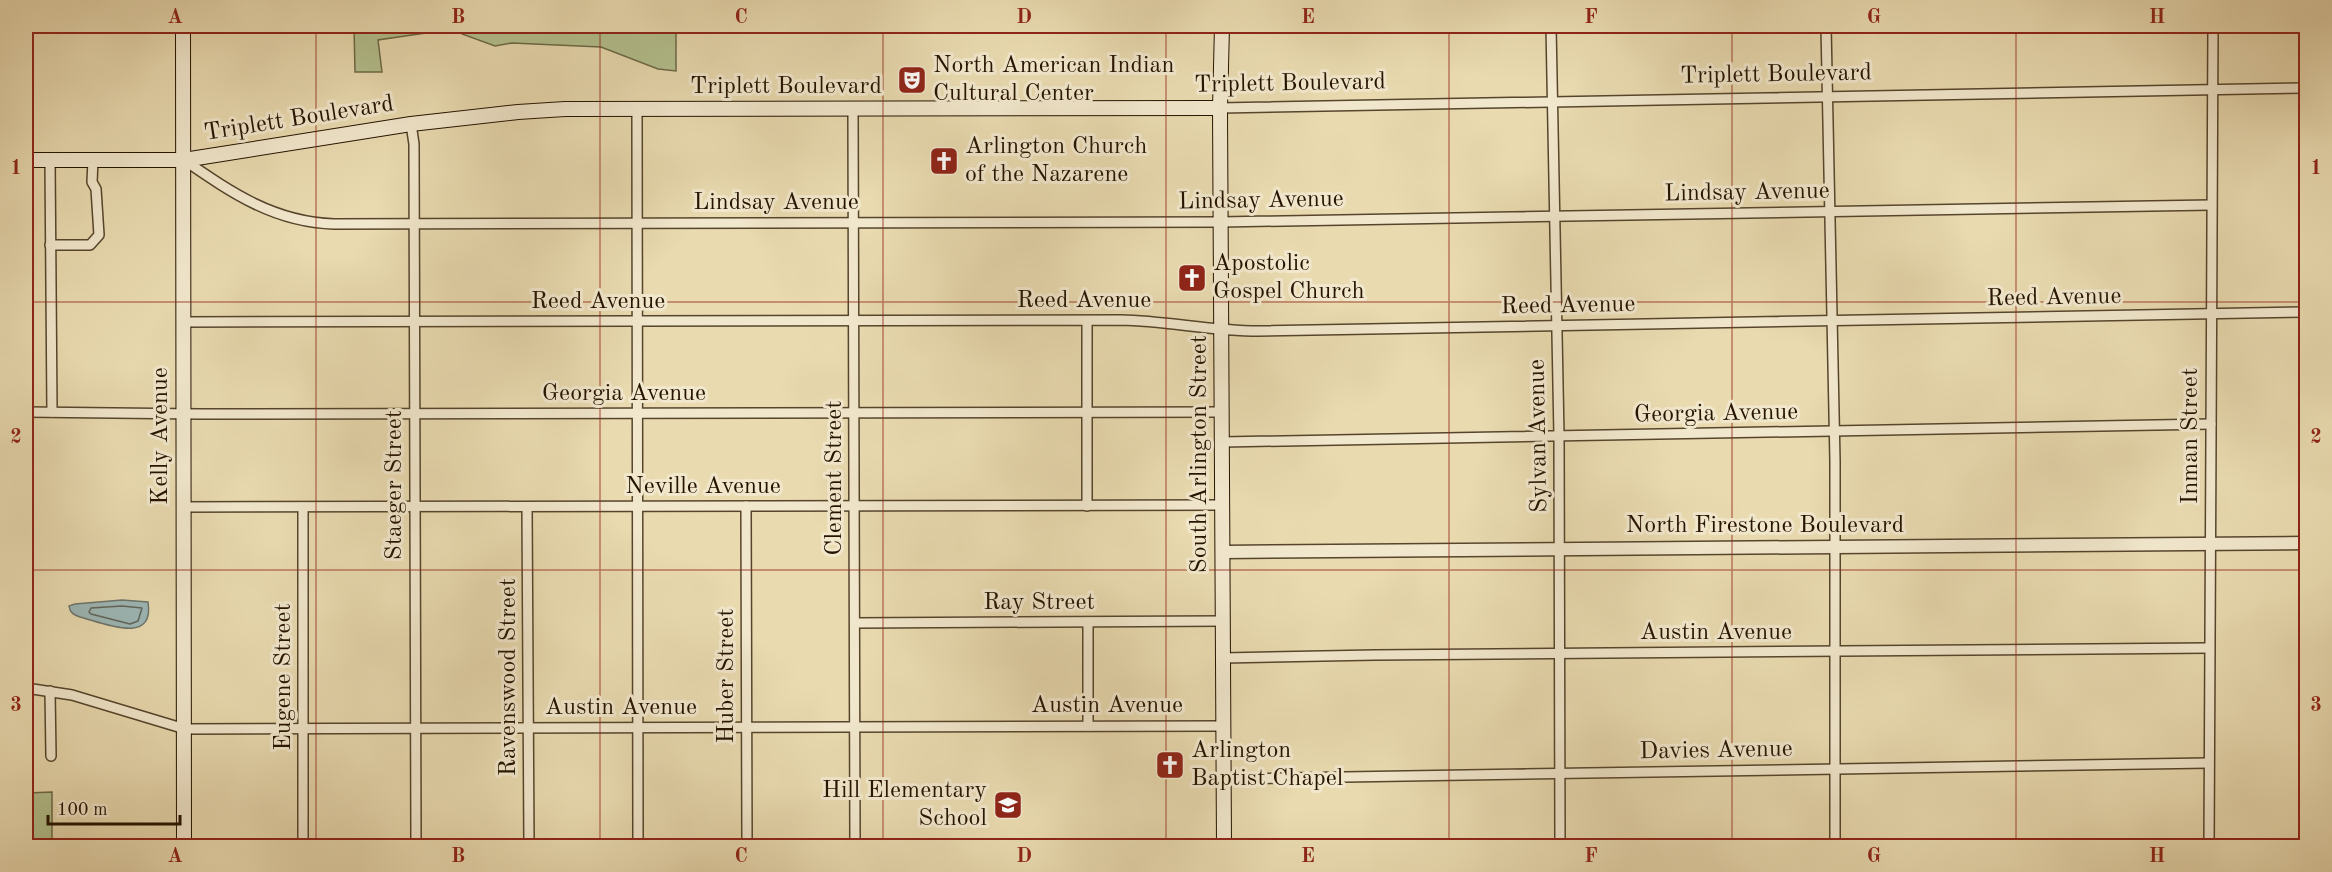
<svg xmlns="http://www.w3.org/2000/svg" width="2332" height="872" viewBox="0 0 2332 872" font-family="'Old Standard TT',serif">
  <style>
    .green { fill: #b3c08e; stroke: #6c6a47; stroke-width: 1.5 }
    .water { fill: #9db8b7; stroke: #6d766e; stroke-width: 1.5 }
    .lines { fill: none; stroke-linecap: round; stroke-linejoin: round }
    .shore { stroke: #61665c; stroke-width: 1.5 }
    .minor-casing { stroke: #56452c; stroke-width: 12 }
    .tertiary-casing { stroke: #56452c; stroke-width: 15 }
    .secondary-casing { stroke: #251300; stroke-width: 16 }
    .minor { stroke: #f1e7cc; stroke-width: 9 }
    .tertiary { stroke: #f1e7cc; stroke-width: 12 }
    .secondary { stroke: #f1e7cc; stroke-width: 14 }
    .grid { fill: none; stroke: #8f2418; stroke-width: 1.5; stroke-opacity: 0.55 }
    .labels { text-anchor: middle; dominant-baseline: central; stroke-width: 6; stroke-linejoin: round; paint-order: stroke }
    .poi-label { font-size: 24px; fill: #251300; stroke: #f1e7cc; text-anchor: start }
    .street-label { font-size: 24px; fill: #251300; stroke: #f1e7cc }
    .neatline { fill: none; stroke: #8f2418; stroke-width: 2 }
    .grid-label { font-size: 20px; text-anchor: middle; font-weight: bold; fill: #8f2418 }
  </style>
  <rect width="100%" height="100%" fill="#e9dab0"/>
  <filter id="stains"><feTurbulence type="fractalNoise" baseFrequency=".00333" numOctaves="4"/><feColorMatrix values="0 0 0 0 .2 0 0 0 0 .09 0 0 0 0 .02 0 0 0 .5 -.17"/></filter>
  <radialGradient id="worn" r=".72"><stop offset=".6" stop-color="#630" stop-opacity="0"/><stop offset="1" stop-color="#630" stop-opacity=".3"/></radialGradient>
  <!-- green -->
  <g class="green">
    <path d="M354,26H676V71L658,69L601,47L512,43L495,46L462,34L460,28L378,40L382,72H355Z"/>
    <path d="M52,792V846H26V793Z"/>
  </g>
  <!-- water -->
  <path class="water" d="M122,600L148,602C155,646 103,623 80,617C74,615 70,613 69,606L75,604Z"/>
  <g class="lines">
    <!-- shore -->
    <path class="shore" d="M122,606L142,608L138,621L130,624L91,614L89,612L91,608Z"/>
    <!-- minor casing -->
    <g class="minor-casing">
      <g id="minor">
        <path d="M1551,26L1559,436L1560,846"/>
        <path d="M1826,26L1835,461V846"/>
        <path d="M1220,108L2306,88"/>
        <path d="M637,109L638,846"/>
        <path d="M853,110L855,846"/>
        <path d="M411,124L414,144L416,846"/>
        <path d="M50,160L52,412"/>
        <path d="M184,160C232,193 274,222 334,224L1221,222L2211,205"/>
        <path d="M50,245H90L99,235L96,189L92,182L93,160"/>
        <path d="M1087,321V506"/>
        <path d="M184,322L1121,320C1168,321 1211,331 1258,331L2306,312"/>
        <path d="M26,412L200,414L1222,412"/>
        <path d="M1223,442L2211,424"/>
        <path d="M746,506L747,846"/>
        <path d="M184,507L1222,505"/>
        <path d="M303,507V846"/>
        <path d="M527,507L529,846"/>
        <path d="M1088,622V726"/>
        <path d="M855,623L1223,621"/>
        <path d="M1223,658L1375,655L2209,648"/>
        <path d="M26,688L72,695L185,729L1222,726"/>
        <path d="M50,691L51,756"/>
        <path d="M1224,779L2208,763"/>
        <path d="M2209,846L2213,26"/>
      </g>
    </g>
    <!-- tertiary casing -->
    <g class="tertiary-casing">
      <path id="tertiary" d="M1223,552L2306,543"/>
    </g>
    <!-- secondary casing -->
    <g class="secondary-casing">
      <g id="secondary">
        <path d="M183,26L184,846"/>
        <path d="M1222,26L1220,108L1224,846"/>
        <path d="M26,160H184L411,124L518,112L565,109L1220,108"/>
      </g>
    </g>
    <!-- minor -->
    <use href="#minor" class="minor"/>
    <!-- tertiary -->
    <use href="#tertiary" class="tertiary"/>
    <!-- secondary -->
    <use href="#secondary" class="secondary"/>
  </g>
  <!-- grid -->
  <path class="grid" d="M316,26V846M600,26V846M883,26V846M1166,26V846M1449,26V846M1732,26V846M2016,26V846M26,302H2306M26,570H2306"/>
  <!-- icons -->
  <defs>
    <g id="theatre-square" transform="scale(1.5)"><rect x="-9" y="-9" width="18" height="18" rx="4" fill="#8f2418" stroke="#f1e7cc"/><path d="M-5-5.5Q0-4 5-5.5V0Q5 5 0 6Q-5 5-5 0ZM-3.3-2.5H-1v1.5H-3.3ZM1-2.5H3.3v1.5H1ZM-2.8 1Q0 5.5 2.8 1Z" fill="#fff"/></g>
    <g id="church-square" transform="scale(1.5)"><rect x="-9" y="-9" width="18" height="18" rx="4" fill="#8f2418" stroke="#f1e7cc"/><path d="M-1.2-6h2.4v3.5h3.3v2.4h-3.3V6h-2.4V-.1h-3.3v-2.4h3.3Z" fill="#fff"/></g>
    <g id="school-square" transform="scale(1.5)"><rect x="-9" y="-9" width="18" height="18" rx="4" fill="#8f2418" stroke="#f1e7cc"/><path d="M0-5L7-2L0 1L-7-2ZM-4 1L0 2.5L4 1V4Q0 6-4 4Z" fill="#fff"/></g>
  </defs>
  <g fill-rule="evenodd">
    <use href="#theatre-square" x="912" y="80"/>
    <use href="#church-square" x="944" y="161"/>
    <use href="#church-square" x="1192" y="278"/>
    <use href="#church-square" x="1170" y="765"/>
    <use href="#school-square" x="1008" y="805"/>
  </g>
  <g class="labels">
    <!-- poi labels -->
    <g class="poi-label">
      <text x="933" y="66">North American Indian<tspan x="933" dy="28">Cultural Center</tspan></text>
      <text x="965" y="147">Arlington Church<tspan x="965" dy="28">of the Nazarene</tspan></text>
      <text x="1213" y="264">Apostolic<tspan x="1213" dy="28">Gospel Church</tspan></text>
      <text x="1191" y="751">Arlington<tspan x="1191" dy="28">Baptist Chapel</tspan></text>
      <text x="987" y="791" text-anchor="end">Hill Elementary<tspan x="987" dy="28">School</tspan></text>
    </g>
    <!-- street labels -->
    <g class="street-label">
      <text transform="translate(1776 75) rotate(-1)">Triplett Boulevard</text>
      <text transform="translate(1290 84) rotate(-1)">Triplett Boulevard</text>
      <text x="786" y="87">Triplett Boulevard</text>
      <text transform="translate(299 119) rotate(-9)">Triplett Boulevard</text>
      <text transform="translate(1747 193) rotate(-1)">Lindsay Avenue</text>
      <text transform="translate(1261 201) rotate(-1)">Lindsay Avenue</text>
      <text x="776" y="203">Lindsay Avenue</text>
      <text transform="translate(2054 298) rotate(-1)">Reed Avenue</text>
      <text x="1084" y="301">Reed Avenue</text>
      <text x="598" y="302">Reed Avenue</text>
      <text transform="translate(1568 306) rotate(-1)">Reed Avenue</text>
      <text x="624" y="394">Georgia Avenue</text>
      <text transform="translate(1716 414) rotate(-1)">Georgia Avenue</text>
      <text transform="translate(161 436) rotate(-90)">Kelly Avenue</text>
      <text transform="translate(1539 436) rotate(-91)">Sylvan Avenue</text>
      <text transform="translate(2191 436) rotate(-90)">Inman Street</text>
      <text transform="translate(1200 454) rotate(-90)">South Arlington Street</text>
      <text transform="translate(835 478) rotate(-90)">Clement Street</text>
      <text transform="translate(395 485) rotate(-90)">Staeger Street</text>
      <text x="703" y="487">Neville Avenue</text>
      <text x="1765" y="526">North Firestone Boulevard</text>
      <text x="1039" y="603">Ray Street</text>
      <text x="1716" y="633">Austin Avenue</text>
      <text transform="translate(727 676) rotate(-90)">Huber Street</text>
      <text transform="translate(284 677) rotate(-90)">Eugene Street</text>
      <text transform="translate(509 677) rotate(-90)">Ravenswood Street</text>
      <text x="1107" y="706">Austin Avenue</text>
      <text x="621" y="708">Austin Avenue</text>
      <text transform="translate(1716 751) rotate(-1)">Davies Avenue</text>
    </g>
  </g>
  <!-- margin -->
  <rect width="2332" height="872" fill="none" stroke="#e9dab0" stroke-width="66"/>
  <!-- scale -->
  <path d="M48 815v9h132v-9" fill="none" stroke="#251300" stroke-width="3"/>
  <text x="57" y="815" font-size="18" fill="#251300" stroke="#f1e7cc" stroke-width="4.5" paint-order="stroke">100 m</text>
  <rect x="33" y="33" width="2266" height="806" class="neatline"/>
  <g class="grid-label">
    <text x="175" y="23">A</text>
    <text x="458" y="23">B</text>
    <text x="741" y="23">C</text>
    <text x="1024" y="23">D</text>
    <text x="1308" y="23">E</text>
    <text x="1591" y="23">F</text>
    <text x="1874" y="23">G</text>
    <text x="2157" y="23">H</text>
    <text x="16" y="174">1</text>
    <text x="2316" y="174">1</text>
    <text x="16" y="443">2</text>
    <text x="2316" y="443">2</text>
    <text x="16" y="711">3</text>
    <text x="2316" y="711">3</text>
    <text x="175" y="862">A</text>
    <text x="458" y="862">B</text>
    <text x="741" y="862">C</text>
    <text x="1024" y="862">D</text>
    <text x="1308" y="862">E</text>
    <text x="1591" y="862">F</text>
    <text x="1874" y="862">G</text>
    <text x="2157" y="862">H</text>
  </g>
  <rect width="100%" height="100%" filter="url(#stains)"/>
  <rect width="100%" height="100%" fill="url(#worn)"/>
</svg>
